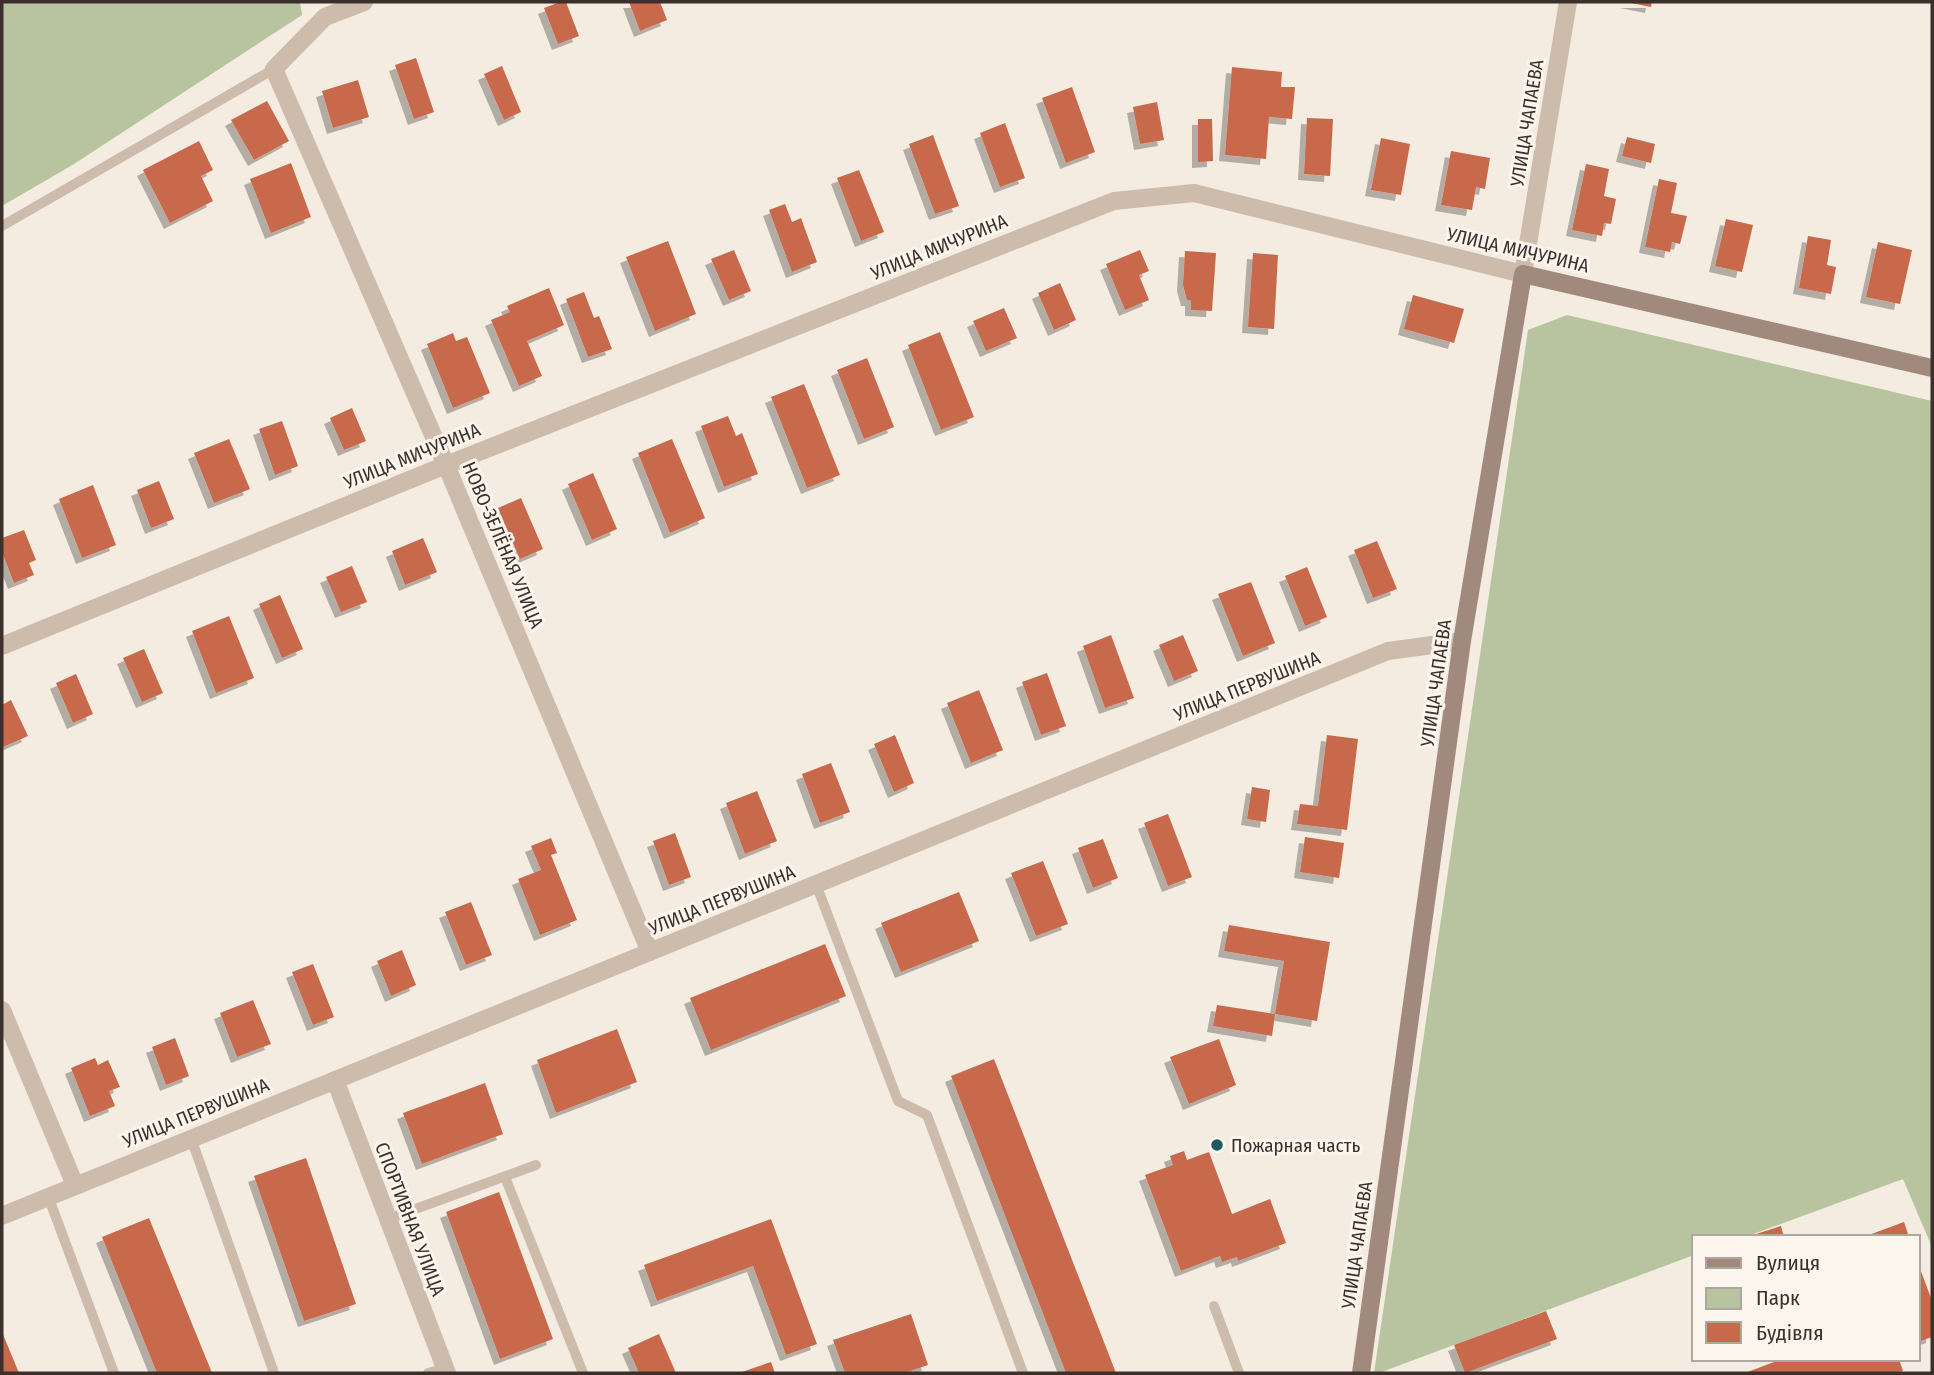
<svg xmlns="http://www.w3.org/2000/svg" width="1934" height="1375" viewBox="0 0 1934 1375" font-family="'Fira Sans Condensed',sans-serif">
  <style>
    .green { fill: #b8c4a0 }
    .building { fill: #c8694b; filter: url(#shadow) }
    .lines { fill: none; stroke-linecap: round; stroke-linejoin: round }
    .lane { stroke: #cdbbac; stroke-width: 10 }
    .street { stroke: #cdbbac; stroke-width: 18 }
    .secondary { stroke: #a18a7d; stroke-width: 18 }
    .poi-dot { fill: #1f5a5e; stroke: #fbf5ee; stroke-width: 2.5 }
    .labels { text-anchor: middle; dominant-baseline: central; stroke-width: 6; stroke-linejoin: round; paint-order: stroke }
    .street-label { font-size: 19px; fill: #3b302b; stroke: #fbf5ee }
    .poi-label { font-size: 19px; fill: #3b302b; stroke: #fbf5ee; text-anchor: start }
  </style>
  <defs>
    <filter id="shadow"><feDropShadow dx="-6" dy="6" stdDeviation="0" flood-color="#0004"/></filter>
  </defs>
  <rect width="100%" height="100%" fill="#f4ebe1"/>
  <!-- green -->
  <g class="green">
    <path d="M2,2H300L302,15L74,164L2,206Z"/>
    <path d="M1567,315L1932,401V1247L1903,1179L1745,1237H1694V1255L1379,1373H1374L1528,330Z"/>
  </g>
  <!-- building -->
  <g class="building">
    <path d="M560,2H566L579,36L558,44L544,8Z"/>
    <path d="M629,2H660L667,20L640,31Z"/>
    <path d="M1626,2H1652L1651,7Z"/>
    <path d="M416,58L434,112L414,119L395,65Z"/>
    <path d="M502,66L521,112L504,120L484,74Z"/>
    <path d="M1232,67L1282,72L1281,87H1295L1292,119L1269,117L1266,159L1225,155Z"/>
    <path d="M358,80L369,117L333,128L322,91Z"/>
    <path d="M1072,87L1095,152L1066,163L1042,98Z"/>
    <path d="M267,101L289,141L254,160L231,120Z"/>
    <path d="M1157,102L1164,140L1140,144L1133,107Z"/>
    <path d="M1307,118L1333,119L1330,176L1304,174Z"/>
    <path d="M1198,119H1212L1213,161L1198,162Z"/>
    <path d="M1005,123L1025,178L1000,187L980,133Z"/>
    <path d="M933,135L959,206L935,214L909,144Z"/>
    <path d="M1627,137L1655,144L1651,163L1622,156Z"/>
    <path d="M1381,138L1410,144L1401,195L1371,190Z"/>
    <path d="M199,141L213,170L201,176L213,201L170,223L143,170Z"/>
    <path d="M1451,151L1490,158L1485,189L1476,187L1472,210L1441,205Z"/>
    <path d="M291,163L311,217L271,233L250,179Z"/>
    <path d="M1586,164L1609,169L1604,196L1616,199L1611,224L1604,223L1602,236L1572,230Z"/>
    <path d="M859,170L884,232L861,241L837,178Z"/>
    <path d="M1659,179L1677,183L1671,213L1687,216L1680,244L1672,242L1670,252L1645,247Z"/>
    <path d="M785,204L792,222L801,218L817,262L792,272L769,210Z"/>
    <path d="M1726,219L1753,225L1742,272L1715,266Z"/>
    <path d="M1808,236L1831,240L1827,265L1836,267L1831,294L1799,288Z"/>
    <path d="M668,241L696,314L655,331L626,257Z"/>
    <path d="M1878,242L1912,250L1900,304L1866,297Z"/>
    <path d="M734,250L751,291L729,300L711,259Z"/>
    <path d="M1140,250L1149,271L1139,275L1149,300L1125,310L1106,264Z"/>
    <path d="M1185,251L1216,253L1212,311L1191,310V300H1187L1183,285Z"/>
    <path d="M1253,253L1278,255L1274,329L1248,327Z"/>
    <path d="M1060,283L1076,320L1054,330L1038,293Z"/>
    <path d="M549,288L564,325L527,341L542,376L519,386L491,320L510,312L507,306Z"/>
    <path d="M584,292L594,318L599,316L612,349L588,357L566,299Z"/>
    <path d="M1413,295L1464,309L1454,343L1404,329Z"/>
    <path d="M1004,308L1017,338L986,351L973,321Z"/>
    <path d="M940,332L974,417L941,430L908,345Z"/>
    <path d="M453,333L456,341L467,337L490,393L453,408L427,344Z"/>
    <path d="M867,358L894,427L864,439L837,370Z"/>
    <path d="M804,384L840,475L807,488L771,397Z"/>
    <path d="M352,408L366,441L344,450L330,418Z"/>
    <path d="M728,416L736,436L742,433L758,474L724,487L701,426Z"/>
    <path d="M282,421L298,466L275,475L259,429Z"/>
    <path d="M229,439L250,489L214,503L194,453Z"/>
    <path d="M672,439L705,518L670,533L638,453Z"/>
    <path d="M593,473L617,529L592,540L568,484Z"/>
    <path d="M159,481L174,519L151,528L137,490Z"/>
    <path d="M93,485L116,545L82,558L59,499Z"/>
    <path d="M521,498L543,549L520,559L498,508Z"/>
    <path d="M24,530L36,560L29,563L34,575L14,583L2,552V538Z"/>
    <path d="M423,538L437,572L405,585L392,551Z"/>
    <path d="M1377,541L1397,589L1373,598L1354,550Z"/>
    <path d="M352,566L367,602L341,612L326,577Z"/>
    <path d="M1307,567L1327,617L1305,626L1285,576Z"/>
    <path d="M1251,582L1275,643L1243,656L1218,594Z"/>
    <path d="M280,595L303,649L282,658L259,604Z"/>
    <path d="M229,616L254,678L216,693L192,631Z"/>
    <path d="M1111,635L1134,698L1105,708L1083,646Z"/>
    <path d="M1183,635L1198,671L1174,681L1159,645Z"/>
    <path d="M144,649L163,693L142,702L123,658Z"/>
    <path d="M1047,673L1066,726L1041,735L1022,682Z"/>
    <path d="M76,674L93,714L73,723L56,683Z"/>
    <path d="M979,690L1003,750L971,763L947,703Z"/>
    <path d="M11,700L28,736L3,747L2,705Z"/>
    <path d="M895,735L914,783L894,792L874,744Z"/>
    <path d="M1327,735L1358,739L1347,830L1297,824L1300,804L1318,806Z"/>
    <path d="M831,763L850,812L820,823L802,774Z"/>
    <path d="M1252,787L1270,790L1266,822L1247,819Z"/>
    <path d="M757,791L777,841L745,854L726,803Z"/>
    <path d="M1168,814L1192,877L1168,886L1144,823Z"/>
    <path d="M675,833L691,877L669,885L653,841Z"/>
    <path d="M1305,837L1344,843L1339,878L1300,872Z"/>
    <path d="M551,838L557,853L551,855L577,920L540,935L518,879L541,870L531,846Z"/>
    <path d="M1103,839L1118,878L1093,888L1078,848Z"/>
    <path d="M1043,861L1068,924L1036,936L1011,873Z"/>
    <path d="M959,892L979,941L901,972L881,923Z"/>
    <path d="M471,902L492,955L466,965L445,912Z"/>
    <path d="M1229,925L1330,942L1317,1021L1275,1014L1284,961L1224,951Z"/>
    <path d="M825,944L846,996L711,1050L690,998Z"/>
    <path d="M402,950L416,985L391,996L377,961Z"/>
    <path d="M313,964L334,1017L313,1025L292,972Z"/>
    <path d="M253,1000L271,1044L237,1057L220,1013Z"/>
    <path d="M1217,1005L1275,1014L1272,1036L1213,1026Z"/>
    <path d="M617,1029L637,1082L556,1113L537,1060Z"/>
    <path d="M175,1038L189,1076L166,1085L152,1047Z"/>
    <path d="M1219,1039L1236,1085L1189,1104L1170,1057Z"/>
    <path d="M95,1058L98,1065L108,1060L120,1087L109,1091L115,1106L90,1116L71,1068Z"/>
    <path d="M994,1059L1116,1373H1066L951,1076Z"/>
    <path d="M485,1083L503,1134L422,1164L403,1113Z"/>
    <path d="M1184,1151L1187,1160L1209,1152L1232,1214L1270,1199L1286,1243L1238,1261L1237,1257L1222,1262L1220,1256L1181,1271L1145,1175L1173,1165L1170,1156Z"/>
    <path d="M306,1158L356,1304L304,1321L254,1176Z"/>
    <path d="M499,1192L553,1339L500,1359L446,1212Z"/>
    <path d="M149,1218L212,1373H157L102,1237Z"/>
    <path d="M771,1219L817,1344L786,1355L753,1266L657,1301L644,1265Z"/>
    <path d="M1904,1222L1909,1237H1866V1236Z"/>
    <path d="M1781,1226L1784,1237H1750V1236Z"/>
    <path d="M1918,1263L1932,1301V1337L1918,1342Z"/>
    <path d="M1546,1311L1557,1339L1465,1373L1454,1345Z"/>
    <path d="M911,1314L928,1365L904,1373H845L833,1340Z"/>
    <path d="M2,1332L19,1373H2Z"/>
    <path d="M659,1334L676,1373H639L628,1348Z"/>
    <path d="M1782,1359H1899L1903,1371L1896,1373H1745Z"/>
    <path d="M771,1362L775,1373H739Z"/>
  </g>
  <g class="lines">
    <!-- lane -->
    <g class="lane">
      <path d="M2,226L274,69"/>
      <path d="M816,884L898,1101L927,1115L1023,1373"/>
      <path d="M191,1138L274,1373"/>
      <path d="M505,1177L583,1373"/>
      <path d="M48,1196L114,1373"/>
      <path d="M388,1219L536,1165"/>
      <path d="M1214,1306L1239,1373"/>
      <path d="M428,1373L445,1368"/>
    </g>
    <!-- street -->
    <g class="street">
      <path d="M364,2L325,17L274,69L446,465L650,952"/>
      <path d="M2,646L446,465L1114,201L1194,193L1523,274L1568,2"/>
      <path d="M2,1010L75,1185"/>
      <path d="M335,1080L447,1373"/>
      <path d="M2,1216L1388,651L1462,641"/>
    </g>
    <!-- secondary -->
    <path class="secondary" d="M1361,1373L1462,641L1523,274L1932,368"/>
  </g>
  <!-- markers -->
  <circle class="poi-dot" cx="1217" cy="1145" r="7"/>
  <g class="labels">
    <!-- street labels -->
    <g class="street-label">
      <text transform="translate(1527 123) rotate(-81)">УЛИЦА ЧАПАЕВА</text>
      <text transform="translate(939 247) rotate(-22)">УЛИЦА МИЧУРИНА</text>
      <text transform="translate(1518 250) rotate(13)">УЛИЦА МИЧУРИНА</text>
      <text transform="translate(412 456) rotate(-22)">УЛИЦА МИЧУРИНА</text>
      <text transform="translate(503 545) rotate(67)">НОВО-ЗЕЛЁНАЯ УЛИЦА</text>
      <text transform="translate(1436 683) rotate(-82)">УЛИЦА ЧАПАЕВА</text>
      <text transform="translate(1247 686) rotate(-22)">УЛИЦА ПЕРВУШИНА</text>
      <text transform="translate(722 900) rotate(-22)">УЛИЦА ПЕРВУШИНА</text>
      <text transform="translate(196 1113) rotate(-22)">УЛИЦА ПЕРВУШИНА</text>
      <text transform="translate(410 1219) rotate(69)">СПОРТИВНАЯ УЛИЦА</text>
      <text transform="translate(1357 1245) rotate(-82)">УЛИЦА ЧАПАЕВА</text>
    </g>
    <!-- poi labels -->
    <g class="poi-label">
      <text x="1231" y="1145">Пожарная часть</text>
    </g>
  </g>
  <!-- border -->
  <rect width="1934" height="1375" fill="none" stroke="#3b302b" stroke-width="7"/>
  <!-- legend -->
  <rect x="1692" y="1235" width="228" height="126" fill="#fbf5ee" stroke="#aea6a0" stroke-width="2"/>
  <rect x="1706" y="1258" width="35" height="10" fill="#a18a7d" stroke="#aea6a0" stroke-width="2"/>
  <text x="1756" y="1270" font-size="21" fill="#3b302b">Вулиця</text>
  <rect x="1706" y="1288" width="35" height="21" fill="#b8c4a0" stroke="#aea6a0" stroke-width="2"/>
  <text x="1756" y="1305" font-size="21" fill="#3b302b">Парк</text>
  <rect x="1706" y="1322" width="35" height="21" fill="#c8694b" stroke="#aea6a0" stroke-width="2"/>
  <text x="1756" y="1340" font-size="21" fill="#3b302b">Будівля</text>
</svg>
